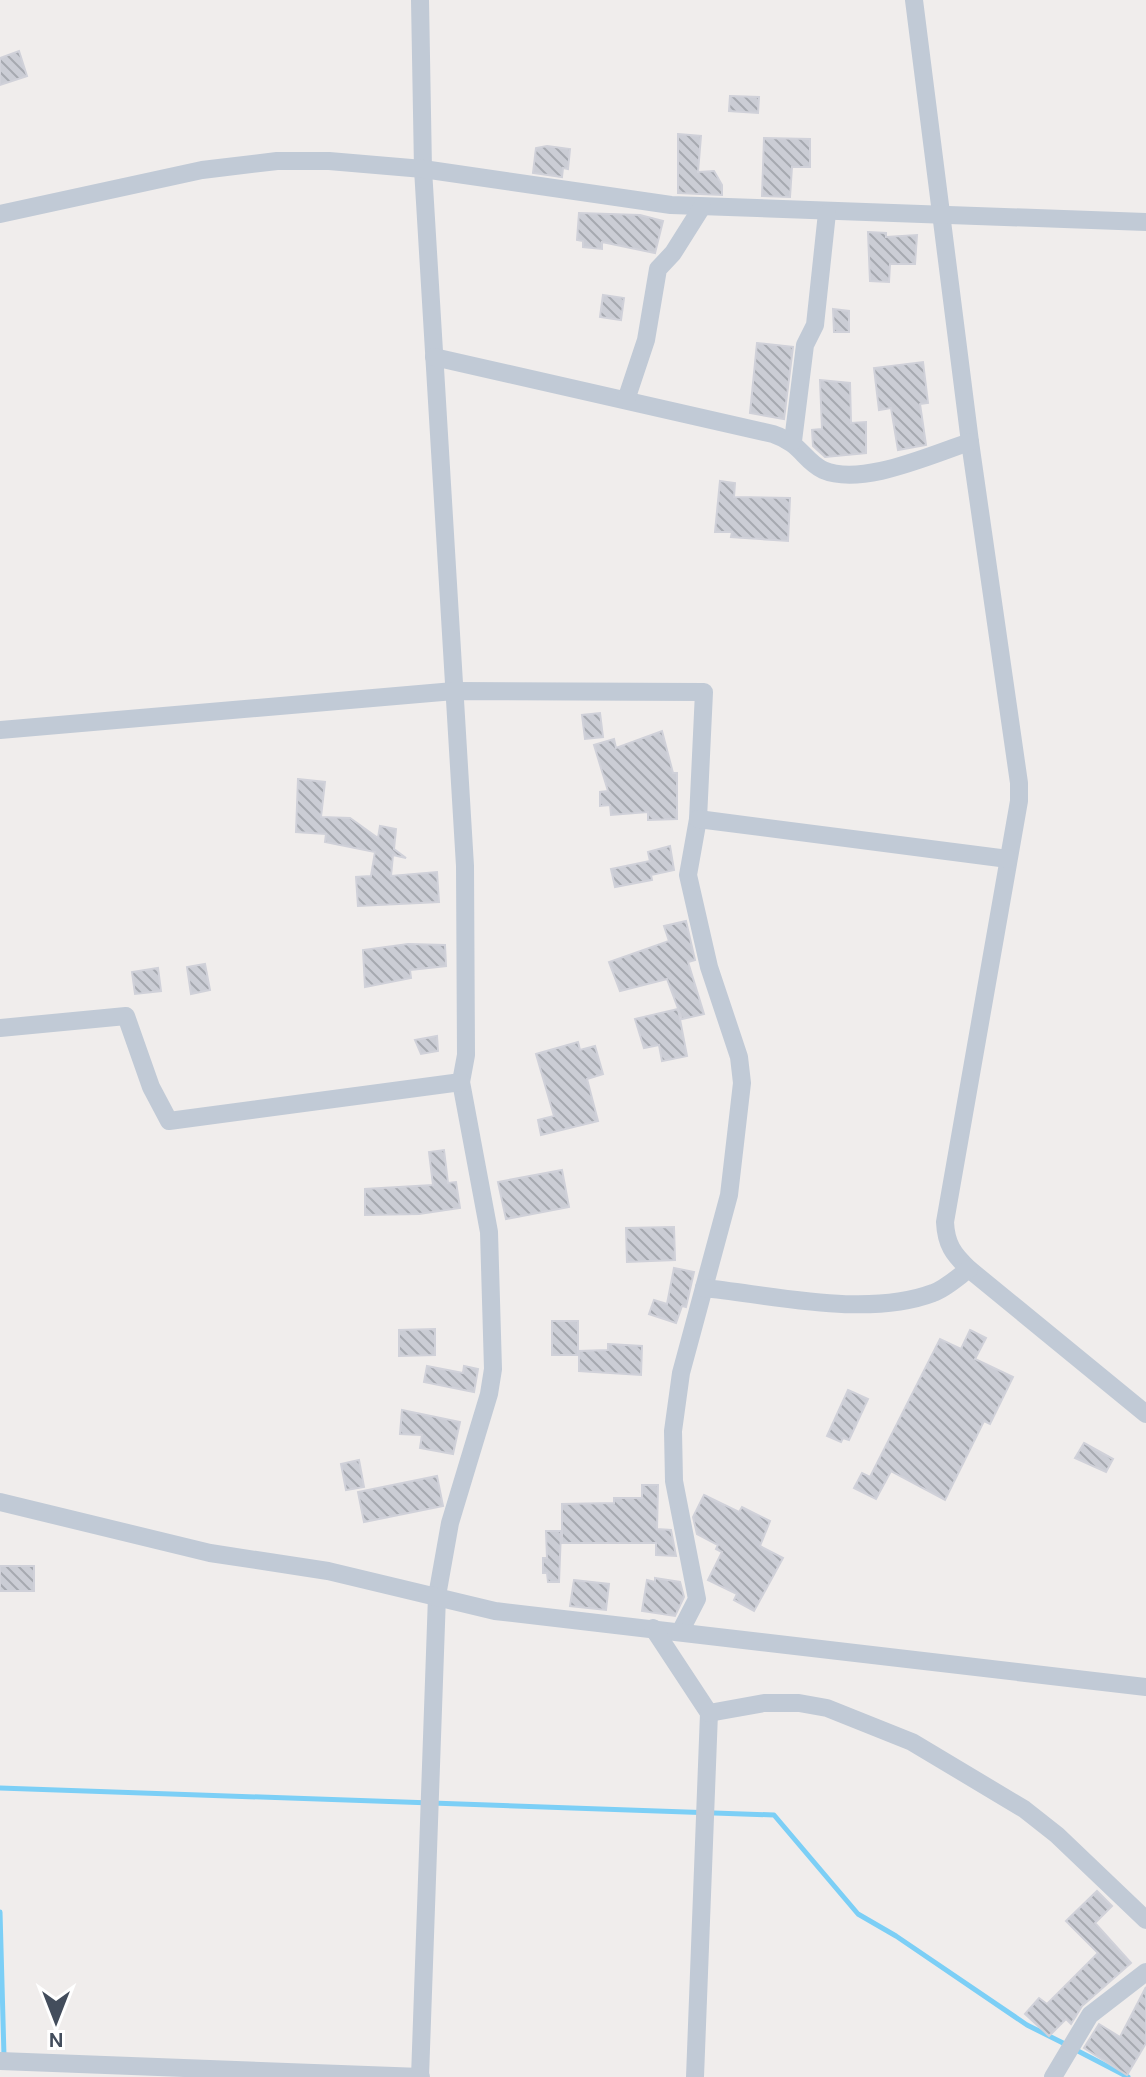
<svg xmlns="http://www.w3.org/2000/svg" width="1146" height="2077" viewBox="0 0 1146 2077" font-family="Karla,sans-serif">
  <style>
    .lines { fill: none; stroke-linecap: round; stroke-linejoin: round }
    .stream { stroke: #7ccff6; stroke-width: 5 }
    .building { fill: url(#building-back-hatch); stroke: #d0d1d9; stroke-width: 2 }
    .minor { stroke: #c1cad6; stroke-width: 18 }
  </style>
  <defs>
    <pattern id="building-back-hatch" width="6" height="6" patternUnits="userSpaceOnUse" patternTransform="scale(2)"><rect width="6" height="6" fill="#cbcdd5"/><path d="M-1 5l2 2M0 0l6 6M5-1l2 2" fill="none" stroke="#a6a9b0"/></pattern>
  </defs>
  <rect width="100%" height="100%" fill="#f0edec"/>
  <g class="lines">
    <!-- stream -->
    <g class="stream">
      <path d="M0,1788L774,1815L858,1914L896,1936L1027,2025L1067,2045"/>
      <path d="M0,1912L4,2056"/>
      <path d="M1076,2050L1128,2077"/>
    </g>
  </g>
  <!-- building -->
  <g class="building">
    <path d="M19,51L27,76L0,85V58Z"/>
    <path d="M730,96L759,97L758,113L729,111Z"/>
    <path d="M678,134L701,136L698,172L714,171L722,185V195L678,193Z"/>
    <path d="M764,138L810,139V167H792L790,197L762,196Z"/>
    <path d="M547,146L570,149L568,169L563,168L562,177L533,173L536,148Z"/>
    <path d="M579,213L640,215L663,221L655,253L602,242V249L583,247V241L577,240Z"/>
    <path d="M868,232L886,233V237L917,235L915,264H890L889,282L870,281Z"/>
    <path d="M603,295L624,298L621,320L600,317Z"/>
    <path d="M833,309L849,311V332H834Z"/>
    <path d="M757,343L793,347L784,419L750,413Z"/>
    <path d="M923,362L928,403L920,404L926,445L898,450L891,408L879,410L874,368Z"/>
    <path d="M820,380L850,383L851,423L866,422V453L825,457L813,446L812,430L822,429Z"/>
    <path d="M720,481L735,483L734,497L790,498L788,541L731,537L732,532H715Z"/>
    <path d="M600,713L603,737L585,739L582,715Z"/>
    <path d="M662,731L673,773H677V819L648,820V812L611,815L610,805L600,806V792L608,791L594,745L614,739L616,748Z"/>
    <path d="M298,779L325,782L321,817L350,818L378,838L380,826L396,829L394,849L406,858L393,855L391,876L437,872L439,902L358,906L356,877L371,876L375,852L325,842L326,834L296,832Z"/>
    <path d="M670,846L674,870L651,875L652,880L615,887L611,869L650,861L648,852Z"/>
    <path d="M686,921L695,960L688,962L704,1014L682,1019L667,979L620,991L609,962L669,941L664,926Z"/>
    <path d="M408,944L445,945L446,966L410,970L411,978L365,987L363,950Z"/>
    <path d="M205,964L210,990L191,994L187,967Z"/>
    <path d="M158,968L161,991L135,994L132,972Z"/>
    <path d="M678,1009L687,1056L662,1061L659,1045L644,1048L635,1019Z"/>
    <path d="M437,1036L438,1051L421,1054L415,1040Z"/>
    <path d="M578,1042L580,1050L595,1046L603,1074L587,1079L598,1121L541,1135L538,1120L554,1116L536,1054Z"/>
    <path d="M444,1150L448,1183L456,1182L460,1208L419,1214L365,1215V1189L433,1185L429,1152Z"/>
    <path d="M562,1170L569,1207L506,1219L498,1182Z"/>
    <path d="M674,1227L675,1260L627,1262L626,1228Z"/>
    <path d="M674,1268L694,1272L686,1307L682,1306L676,1323L649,1314L654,1300L667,1304Z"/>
    <rect x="552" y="1321" width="26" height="34"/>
    <path d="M435,1329V1355L399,1356V1330Z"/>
    <path d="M970,1330L986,1338L975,1359L1013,1377L990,1424L984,1421L945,1500L891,1471L876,1499L854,1488L862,1473L870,1477L940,1339L961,1349Z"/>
    <path d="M608,1344L642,1346L641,1375L579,1371V1351L608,1350Z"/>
    <path d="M427,1366L463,1373L464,1366L478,1369L474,1392L424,1382Z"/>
    <path d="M848,1390L868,1399L849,1440L843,1438L841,1442L827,1436Z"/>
    <path d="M402,1410L460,1422L453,1454L420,1448L422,1435L400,1434Z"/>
    <path d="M1084,1443L1113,1459L1106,1472L1075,1458Z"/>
    <path d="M359,1460L364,1487L346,1490L341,1464Z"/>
    <path d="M437,1476L443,1506L364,1522L358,1492Z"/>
    <path d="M642,1485H658L657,1529L671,1530L676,1556L656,1555V1543H562V1504L614,1503V1498H642Z"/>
    <path d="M704,1495L739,1512L742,1507L770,1521L760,1546L783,1558L754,1611L734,1600L737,1594L708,1580L722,1552L716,1549L718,1545L697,1534L693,1517Z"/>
    <path d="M546,1531H561L559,1582H548L547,1573H543V1558H547Z"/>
    <rect x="0" y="1566" width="34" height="25"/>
    <path d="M655,1578L680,1582L684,1597L675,1616L642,1611L647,1580L655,1582Z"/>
    <path d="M574,1580L609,1584L606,1610L570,1606Z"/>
    <path d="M1097,1891L1112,1906L1095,1923L1131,1963L1082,2006L1071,2024L1066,2019L1049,2036L1025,2014L1039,1998L1047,2004L1098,1953L1066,1921Z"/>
    <path d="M1146,1987V2043L1127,2075L1084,2048L1099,2024L1120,2037Z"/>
  </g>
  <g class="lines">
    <!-- minor -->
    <g class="minor">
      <path d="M420,0L423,169L465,866L466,1055L461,1082L489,1232L493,1369L489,1394L450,1523L437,1596L420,2077"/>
      <path d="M914,0L970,442L1019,783V801L945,1222C946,1244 953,1254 969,1269L1146,1414"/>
      <path d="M0,214L202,170L277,161H329L423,169L671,205L1146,222"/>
      <path d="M434,357L773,434C802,444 803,460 823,470C862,487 932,454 970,442"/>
      <path d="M626,400L646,340L658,269L673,253L702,207"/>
      <path d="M793,441L805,345L815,325L827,213"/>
      <path d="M0,730L454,691L704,692L698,819L688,875L709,967L739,1057L742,1083L729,1195L681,1373L673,1431L674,1481L697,1599L680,1632"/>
      <path d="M698,819L1008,859"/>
      <path d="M0,1028L126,1016L151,1087L169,1121L461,1082"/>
      <path d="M704,1288C772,1295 867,1318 933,1293C945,1289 958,1277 969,1269"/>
      <path d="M0,1502L210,1553L328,1571L495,1611L1146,1687"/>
      <path d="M653,1628L709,1713L695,2077"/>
      <path d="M709,1713L764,1703H799L827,1708L912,1742L1024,1809L1057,1835L1146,1920"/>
      <path d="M0,2061L421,2077"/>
      <path d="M1053,2077L1090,2015L1146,1972"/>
    </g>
  </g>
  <!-- north arrow -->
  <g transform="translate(56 2021) rotate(180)" stroke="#ffffff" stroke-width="6" paint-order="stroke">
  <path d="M0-6L14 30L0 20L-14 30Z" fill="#434d5c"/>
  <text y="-12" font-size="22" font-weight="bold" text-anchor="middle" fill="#434d5c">N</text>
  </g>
</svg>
